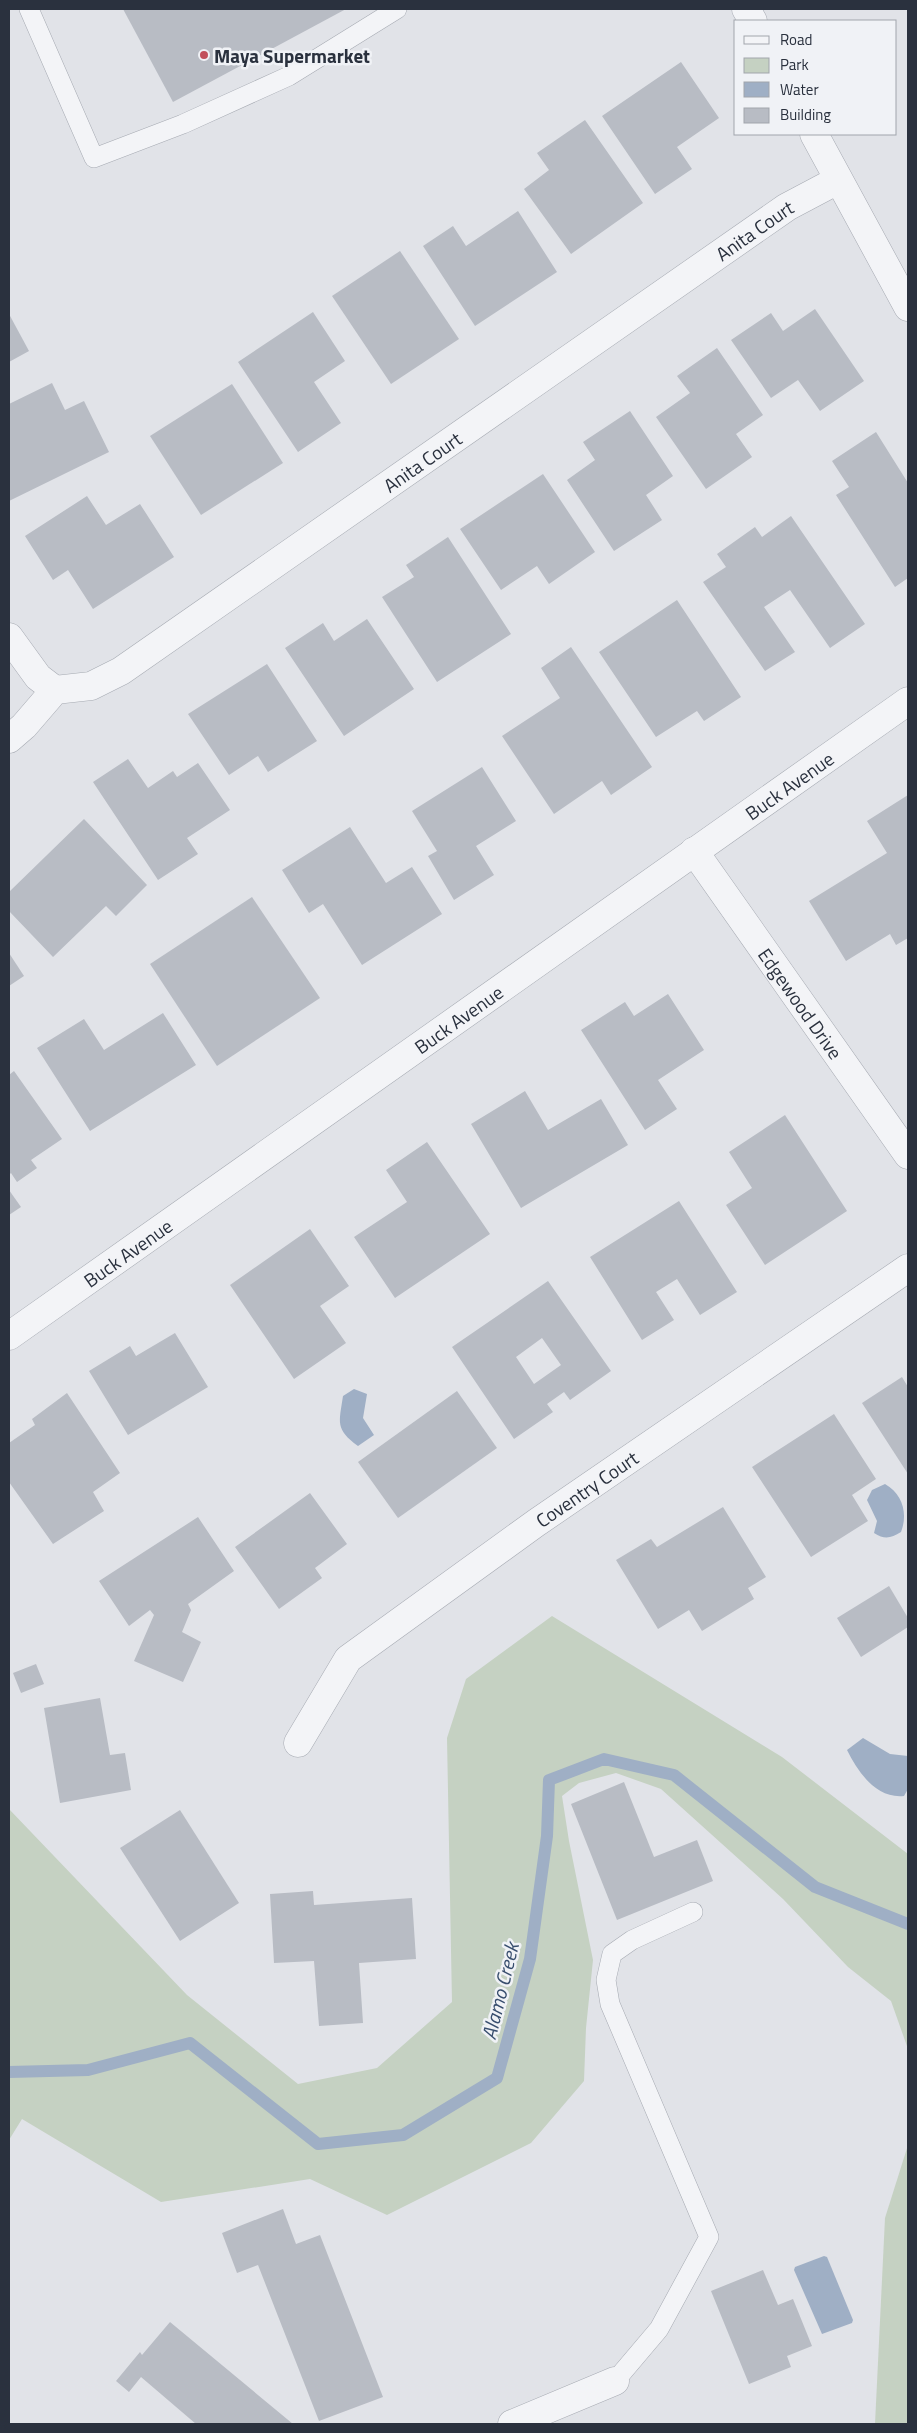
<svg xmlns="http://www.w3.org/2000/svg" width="917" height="2433" viewBox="0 0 917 2433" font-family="'Titillium Web',sans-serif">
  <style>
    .green { fill: #c5d1c2 }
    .water { fill: #9fafc5 }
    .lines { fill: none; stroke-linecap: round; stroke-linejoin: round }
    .stream { stroke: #9fafc5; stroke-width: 12 }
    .building { fill: #b8bcc4; fill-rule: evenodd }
    .service-casing { stroke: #a6aab2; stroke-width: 20 }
    .minor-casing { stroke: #a6aab2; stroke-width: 29 }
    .tertiary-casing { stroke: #a6aab2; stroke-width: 29 }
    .service { stroke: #f3f4f7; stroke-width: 19 }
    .minor { stroke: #f3f4f7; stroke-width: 28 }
    .tertiary { stroke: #f3f4f7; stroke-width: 28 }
    .poi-dot { fill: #c2505c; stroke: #f0f2f6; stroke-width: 2 }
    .labels { text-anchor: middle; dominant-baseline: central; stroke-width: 5; stroke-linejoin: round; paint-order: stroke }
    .poi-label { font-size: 19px; font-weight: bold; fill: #2a313e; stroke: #f0f2f6; text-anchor: start }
    .street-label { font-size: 19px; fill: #2a313e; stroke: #f0f2f6 }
    .water-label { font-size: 20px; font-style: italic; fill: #384e6e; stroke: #f0f2f6 }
  </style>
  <rect width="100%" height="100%" fill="#e1e3e8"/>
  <!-- green -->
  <g class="green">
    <path d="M552,1616L782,1757L908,1854V2049L891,2001L848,1967L783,1899L661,1789L616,1773L579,1783L562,1796L569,1841L593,1960L586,2028L584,2081L531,2143L387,2215L310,2179L161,2202L22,2119L9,2140V1809L187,1995L298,2084L377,2068L452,2002L447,1738L466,1679Z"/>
    <path d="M908,2145V2424H875L885,2218Z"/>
  </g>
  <!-- water -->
  <g class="water">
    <path d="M354,1389L367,1394L363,1418L374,1435L358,1446C335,1429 339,1423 343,1396Z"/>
    <path d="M885,1484C903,1494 908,1514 901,1532C891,1538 885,1540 874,1533L877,1521L867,1500L872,1490Z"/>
    <path d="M863,1738L890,1754L908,1756V1789L904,1796C876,1799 858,1772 847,1750Z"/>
    <path d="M824,2256L827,2257L853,2320L852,2323L822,2334L794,2270L795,2267Z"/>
  </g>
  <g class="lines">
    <!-- stream -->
    <path class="stream" d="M9,2072L88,2070L190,2043L318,2144L403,2135L497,2078L530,1959L547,1836L549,1780L604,1759L674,1775L815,1887L908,1924"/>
  </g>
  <!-- building -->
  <g class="building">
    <path d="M123,9H346L173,102Z"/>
    <path d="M681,62L719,118L677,147L692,169L655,194L602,116Z"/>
    <path d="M585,120L643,203L571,254L524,189L549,170L537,153Z"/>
    <path d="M518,211L557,272L475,326L423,246L453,226L466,246Z"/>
    <path d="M400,251L459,339L391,384L332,296Z"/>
    <path d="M815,309L864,381L820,411L798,380L771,398L731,340L771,313L783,331Z"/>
    <path d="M313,312L345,361L314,382L341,423L298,452L238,362Z"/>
    <path d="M9,314L29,351L9,362Z"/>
    <path d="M717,348L763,415L736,434L752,457L706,489L656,417L690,393L677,376Z"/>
    <path d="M52,383L65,410L84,401L109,452L9,501V404Z"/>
    <path d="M232,384L283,463L201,515L150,436Z"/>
    <path d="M630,411L673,476L646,495L662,520L614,551L567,480L595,460L583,442Z"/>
    <path d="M876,432L908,483V578L895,587L836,495L849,487L832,461Z"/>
    <path d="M543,474L595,552L549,584L537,566L501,590L460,529Z"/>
    <path d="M87,496L106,525L140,504L174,557L93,609L68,570L53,580L25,536Z"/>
    <path d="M791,516L865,624L830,648L790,590L764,607L795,652L765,671L703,582L726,567L717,554L755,527L762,537Z"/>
    <path d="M448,537L511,634L437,682L382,597L414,577L406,565Z"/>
    <path d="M677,600L741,697L704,721L697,711L656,737L599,652Z"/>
    <path d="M367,619L414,689L344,736L285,648L323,623L334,641Z"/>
    <path d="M571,647L652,767L611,795L602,781L554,814L502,736L560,698L541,668Z"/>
    <path d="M267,664L317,741L268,772L258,756L229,775L188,714Z"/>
    <path d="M128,759L148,788L173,771L177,777L198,763L230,810L187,838L198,854L158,880L93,782Z"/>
    <path d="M482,767L516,821L476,846L494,875L454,900L428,856L437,851L412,811Z"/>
    <path d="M908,795V938L896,945L890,934L846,961L809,901L887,853L867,821Z"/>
    <path d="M84,819L147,885L116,916L106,906L53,957L9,911V892Z"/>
    <path d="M350,827L386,883L412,867L442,914L362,965L323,904L309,913L282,870Z"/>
    <path d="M252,897L320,998L217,1066L150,964Z"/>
    <path d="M9,953L24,976L9,986Z"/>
    <path d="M668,994L704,1050L658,1080L677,1109L645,1130L581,1030L625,1002L634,1016Z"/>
    <path d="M163,1013L196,1065L90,1131L37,1048L84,1019L104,1050Z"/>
    <path d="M14,1071L62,1139L31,1160L37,1168L17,1182L11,1173L9,1175V1075Z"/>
    <path d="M525,1091L548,1130L601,1099L628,1145L521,1208L471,1124Z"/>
    <path d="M785,1115L847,1211L765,1265L726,1205L752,1188L729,1152Z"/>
    <path d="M427,1142L490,1234L395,1298L354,1237L407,1202L386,1170Z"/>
    <path d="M9,1190L21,1207L9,1215Z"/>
    <path d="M679,1201L737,1292L700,1315L677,1279L656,1292L674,1320L642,1340L590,1257Z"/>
    <path d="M310,1229L349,1286L320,1306L346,1343L294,1379L230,1285Z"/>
    <path d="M548,1281L611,1371L570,1400L564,1392L547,1404L553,1412L514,1439L452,1347ZM542,1338L561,1365L534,1384L516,1357Z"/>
    <path d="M175,1333L208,1387L128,1435L89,1371L130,1346L136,1356Z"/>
    <path d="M902,1377L908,1387V1474L862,1403Z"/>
    <path d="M457,1391L497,1448L398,1518L358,1462Z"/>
    <path d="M67,1393L120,1473L93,1492L104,1511L53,1544L9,1482V1443L35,1425L32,1419Z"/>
    <path d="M834,1414L876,1479L852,1495L868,1521L811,1557L752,1467Z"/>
    <path d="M310,1493L347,1544L315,1568L322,1578L279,1609L235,1547Z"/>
    <path d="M723,1507L766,1577L748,1588L754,1599L702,1631L689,1610L658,1629L616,1560L651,1539L657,1547Z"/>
    <path d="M198,1517L234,1571L188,1604L191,1610L182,1632L201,1642L183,1682L134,1661L154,1615L150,1610L129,1626L99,1581Z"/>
    <path d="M889,1586L908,1618V1627L861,1657L837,1618Z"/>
    <path d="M36,1664L44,1684L21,1693L13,1673Z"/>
    <path d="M100,1698L110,1755L125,1753L131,1790L60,1803L44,1708Z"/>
    <path d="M624,1782L654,1857L697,1840L713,1881L617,1920L571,1804Z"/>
    <path d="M180,1810L239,1903L180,1941L120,1848Z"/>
    <path d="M313,1891L314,1905L412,1898L416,1959L359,1963L363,2023L319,2026L314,1961L274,1963L270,1894Z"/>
    <path d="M283,2209L296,2244L320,2235L383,2397L319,2421L258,2265L237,2273L222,2233Z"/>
    <path d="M763,2270L778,2305L793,2299L812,2346L787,2356L791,2367L749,2384L711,2291Z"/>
    <path d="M170,2322L293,2424H196L141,2377L129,2392L116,2381L140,2352L142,2355Z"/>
  </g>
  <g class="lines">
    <!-- service casing -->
    <g class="service-casing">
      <g id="service">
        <path d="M29,9L94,158L183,124L289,76L397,9"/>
        <path d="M615,2381L659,2329L709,2237L610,2004L606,1980L612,1954L632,1940L693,1912"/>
      </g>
    </g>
    <!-- minor casing -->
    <g class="minor-casing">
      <g id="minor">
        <path d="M9,637L38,677L55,690"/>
        <path id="s1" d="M9,739L24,726L55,690L91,686L121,671L787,207L838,180"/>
        <path id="s2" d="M694,851L908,1155"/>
        <path id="s3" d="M298,1743L348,1659L536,1523L908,1268"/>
        <path d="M512,2424L615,2381"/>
      </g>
    </g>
    <!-- tertiary casing -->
    <g class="tertiary-casing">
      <g id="tertiary">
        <path d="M746,9L753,21"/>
        <path d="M814,134L908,307"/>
        <path id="s4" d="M9,1336L908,701"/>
      </g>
    </g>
    <!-- service -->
    <use href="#service" class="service"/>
    <!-- minor -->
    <use href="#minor" class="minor"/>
    <!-- tertiary -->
    <use href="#tertiary" class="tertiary"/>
  </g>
  <!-- markers -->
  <circle class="poi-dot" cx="204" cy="55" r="5"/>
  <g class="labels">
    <!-- poi labels -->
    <g class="poi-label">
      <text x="214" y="55">Maya Supermarket</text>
    </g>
    <!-- street labels -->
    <g class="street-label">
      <text stroke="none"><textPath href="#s1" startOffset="909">Anita Court</textPath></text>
      <text stroke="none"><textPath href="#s1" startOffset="504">Anita Court</textPath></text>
      <text stroke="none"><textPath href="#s4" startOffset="955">Buck Avenue</textPath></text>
      <text stroke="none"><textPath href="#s2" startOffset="186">Edgewood Drive</textPath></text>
      <text stroke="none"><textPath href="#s4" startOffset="550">Buck Avenue</textPath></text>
      <text stroke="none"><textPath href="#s4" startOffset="145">Buck Avenue</textPath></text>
      <text stroke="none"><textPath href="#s3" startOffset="391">Coventry Court</textPath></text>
    </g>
    <!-- water labels -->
    <g class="water-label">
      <text transform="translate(500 1991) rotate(-76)">Alamo Creek</text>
    </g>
  </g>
  <!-- border -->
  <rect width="917" height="2433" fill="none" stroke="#2a313e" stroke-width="20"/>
  <!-- legend -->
  <rect x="734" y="20" width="162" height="115" fill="#f0f2f6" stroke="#a1a5ac"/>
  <rect x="744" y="36" width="25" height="8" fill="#f3f4f7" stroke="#a1a5ac"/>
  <text x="780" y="45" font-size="15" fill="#2a313e">Road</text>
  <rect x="744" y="58" width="25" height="15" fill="#c5d1c2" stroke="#a1a5ac"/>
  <text x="780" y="70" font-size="15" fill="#2a313e">Park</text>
  <rect x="744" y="82" width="25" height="15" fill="#9fafc5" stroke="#a1a5ac"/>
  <text x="780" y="95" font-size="15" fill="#2a313e">Water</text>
  <rect x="744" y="108" width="25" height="15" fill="#b8bcc4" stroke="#a1a5ac"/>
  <text x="780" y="120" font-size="15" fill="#2a313e">Building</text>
</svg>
